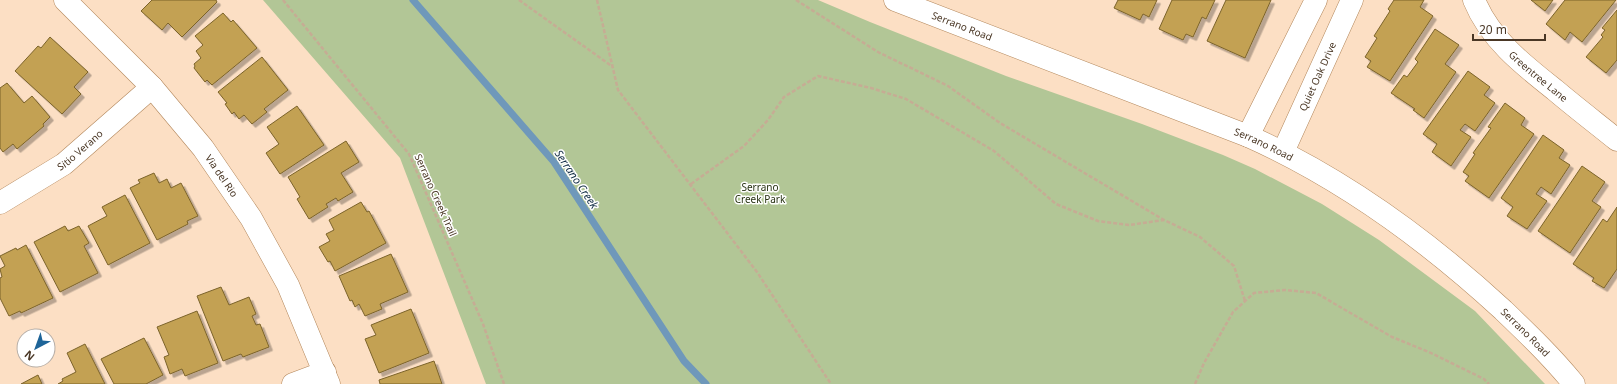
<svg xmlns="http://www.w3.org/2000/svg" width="1617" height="384" viewBox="0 0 1617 384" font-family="'Noto Sans',sans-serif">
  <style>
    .green { fill: #b2c696 }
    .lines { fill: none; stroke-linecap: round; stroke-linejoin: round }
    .stream { stroke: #6f98ba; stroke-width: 7 }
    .building { fill: #c3a152; stroke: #7b632b; filter: url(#shadow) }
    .minor-casing { stroke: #b3875b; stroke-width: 23 }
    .tertiary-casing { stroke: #b3875b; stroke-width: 23 }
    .path { stroke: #c6ac94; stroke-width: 2.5; stroke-dasharray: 4 2; stroke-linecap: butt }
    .minor { stroke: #fff; stroke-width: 22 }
    .tertiary { stroke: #fff; stroke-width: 22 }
    .labels { text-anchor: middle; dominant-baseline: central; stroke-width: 3; stroke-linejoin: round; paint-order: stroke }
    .street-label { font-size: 10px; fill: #4a3725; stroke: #fff }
    .park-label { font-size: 10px; fill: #263111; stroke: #fff }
    .water-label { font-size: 11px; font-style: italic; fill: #0f2b42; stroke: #fff }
  </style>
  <defs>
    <filter id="shadow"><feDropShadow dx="3.5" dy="3.5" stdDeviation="0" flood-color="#0004"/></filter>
  </defs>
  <rect width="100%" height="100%" fill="#fcdfc4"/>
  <!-- green -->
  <path class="green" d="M263,0H818L870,22L1006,76L1142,124L1223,155L1255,169L1322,204L1379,240L1475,311L1545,384H486L400,158Z"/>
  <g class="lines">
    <!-- stream -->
    <path class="stream" d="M413,0L554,162L684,361L706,384"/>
  </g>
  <!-- building -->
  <g class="building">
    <path d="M152,0H216L217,2L182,37L168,23L162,30L141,11Z"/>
    <path d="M1118,0H1157L1149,17L1143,14L1140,20L1114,8Z"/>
    <path d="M1172,0H1215L1206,19L1202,17L1193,37L1186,34L1183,40L1159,29Z"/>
    <path d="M1226,0H1271L1245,58L1207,41Z"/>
    <path d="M1394,0H1424L1420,7L1433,16L1390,81L1367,67L1371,61L1365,57L1377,38L1374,36L1390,11L1388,9Z"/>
    <path d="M1531,0H1553L1545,11Z"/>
    <path d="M1565,0H1616L1582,42L1570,32L1565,40L1546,24Z"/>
    <path d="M1617,10V60L1606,73L1586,57L1603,37L1601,35L1605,30L1602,28Z"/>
    <path d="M223,13L231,22L233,20L257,48L212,85L207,80L205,82L194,68L195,66L194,64L201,58L196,51L203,45L195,36Z"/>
    <path d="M1435,29L1459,45L1445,64L1456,72L1424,118L1413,110L1415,109L1391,93L1404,75L1407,77L1418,62L1415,59Z"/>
    <path d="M50,37L88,72L74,87L81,94L62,114L15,71L38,46L41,48Z"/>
    <path d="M262,57L288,90L264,109L267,112L252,124L244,115L239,119L234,112L232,114L225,104L227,103L218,92Z"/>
    <path d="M1468,71L1490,87L1484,95L1495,103L1475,131L1465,124L1460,130L1471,137L1451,166L1432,152L1437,144L1423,134Z"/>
    <path d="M7,83L24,103L32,96L50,117L43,124L44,126L17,149L13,144L3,152L0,148V88Z"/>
    <path d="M1505,103L1525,118L1521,125L1534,134L1489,198L1465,181L1469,176L1463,172L1475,154L1473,153L1491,128L1488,127Z"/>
    <path d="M297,106L324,145L280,174L266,153L279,144L267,127Z"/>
    <path d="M1543,135L1564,150L1559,158L1570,165L1551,194L1541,187L1536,194L1547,201L1527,229L1507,216L1513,207L1501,198Z"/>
    <path d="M346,141L359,162L341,173L353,192L338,201L336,198L326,204L328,207L309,219L297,199L300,197L288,177Z"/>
    <path d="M1582,166L1605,182L1592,201L1601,207L1570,253L1538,231Z"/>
    <path d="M154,173L159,183L167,179L171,188L181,183L198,216L187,221L188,224L157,240L130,188L140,183L138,180Z"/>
    <path d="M125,195L150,243L108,265L88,226L107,216L102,207Z"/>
    <path d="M361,202L367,212L369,211L386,243L335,271L330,261L328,262L319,247L330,241L326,234L334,230L329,220Z"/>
    <path d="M1617,207V269L1604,288L1592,281L1594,278L1573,264L1603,219L1607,222Z"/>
    <path d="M65,226L68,231L79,226L89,243L84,246L98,273L60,292L34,242Z"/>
    <path d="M26,245L53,298L21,313L20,311L9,316L0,298V278L2,277L0,269L5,266L0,256L16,248L17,250Z"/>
    <path d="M391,254L408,292L380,304L382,309L365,316L359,304L355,307L352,300L350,301L339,276Z"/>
    <path d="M221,287L229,305L249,297L256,314L252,316L256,325L260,324L269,347L243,357L241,354L223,361L197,296Z"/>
    <path d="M411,309L429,353L379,373L365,339L376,335L371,325Z"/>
    <path d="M197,311L218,363L185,376L182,369L170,374L164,357L169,355L157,327Z"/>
    <path d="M144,338L163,375L146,384H114L101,359Z"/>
    <path d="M85,344L105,384H58L63,381L62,379L76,372L67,353Z"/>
    <path d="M434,361L442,384H380L379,380Z"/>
    <path d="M38,375L42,384H21Z"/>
  </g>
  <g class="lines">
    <!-- minor casing -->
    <g class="minor-casing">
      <g id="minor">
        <path id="s1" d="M65,0L152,87L203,148L251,218L288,285L329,384"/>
        <path id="s2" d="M1474,0C1490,39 1522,64 1555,90C1575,107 1596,123 1617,140"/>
        <path d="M1248,136L1316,0"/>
        <path id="s3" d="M1283,152L1352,0"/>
        <path id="s4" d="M0,203L64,164L152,87"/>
        <path d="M293,384L325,372"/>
      </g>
    </g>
    <!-- tertiary casing -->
    <g class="tertiary-casing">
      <g id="tertiary">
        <path id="s5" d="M895,0L1248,136C1342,178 1427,240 1503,310C1528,334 1552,357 1574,384"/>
      </g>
    </g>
    <!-- path -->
    <g class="path">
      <path d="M283,0L409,154L483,324L504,384"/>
      <path d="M519,0L613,67"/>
      <path d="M597,0L618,90L757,272L831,384"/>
      <path d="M796,0L878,52L948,86L1000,123L1164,220L1200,237L1234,266L1245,301"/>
      <path d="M691,184L744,146L768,120L784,97L818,76L871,88L906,99L994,151L1056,204L1098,221L1129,225L1164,220"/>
      <path d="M1195,384L1204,363L1233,312L1254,293L1285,290L1316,293L1392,337L1429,352L1484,379L1489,384"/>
    </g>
    <!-- minor -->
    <use href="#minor" class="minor"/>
    <!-- tertiary -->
    <use href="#tertiary" class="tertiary"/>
  </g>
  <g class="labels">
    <!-- street labels -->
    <g class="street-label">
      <text stroke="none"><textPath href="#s5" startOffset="72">Serrano Road</textPath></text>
      <text stroke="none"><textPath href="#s3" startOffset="83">Quiet Oak Drive</textPath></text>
      <text stroke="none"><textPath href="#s2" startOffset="101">Greentree Lane</textPath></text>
      <text stroke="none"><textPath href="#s5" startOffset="396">Serrano Road</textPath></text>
      <text stroke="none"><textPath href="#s4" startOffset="96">Sitio Verano</textPath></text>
      <text stroke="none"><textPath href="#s1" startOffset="236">Via del Rio</textPath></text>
      <text transform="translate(436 195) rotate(66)">Serrano Creek Trail</text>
      <text stroke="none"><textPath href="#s5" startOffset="720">Serrano Road</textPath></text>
    </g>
    <!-- park labels -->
    <g class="park-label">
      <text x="760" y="187">Serrano<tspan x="760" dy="12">Creek Park</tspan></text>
    </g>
    <!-- water labels -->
    <g class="water-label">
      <text transform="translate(577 179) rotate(56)">Serrano Creek</text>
    </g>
  </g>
  <!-- north arrow -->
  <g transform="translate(36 348) rotate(221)"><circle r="19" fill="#ffffff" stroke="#b7afa8"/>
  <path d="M0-3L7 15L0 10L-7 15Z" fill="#1e6498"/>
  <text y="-6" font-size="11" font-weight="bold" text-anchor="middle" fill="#4a3725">N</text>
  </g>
  <!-- scale -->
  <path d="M1473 34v6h72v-6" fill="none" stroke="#4a3725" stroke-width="2"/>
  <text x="1479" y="34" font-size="12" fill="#4a3725" stroke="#ffffff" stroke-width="3" paint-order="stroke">20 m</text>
</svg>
